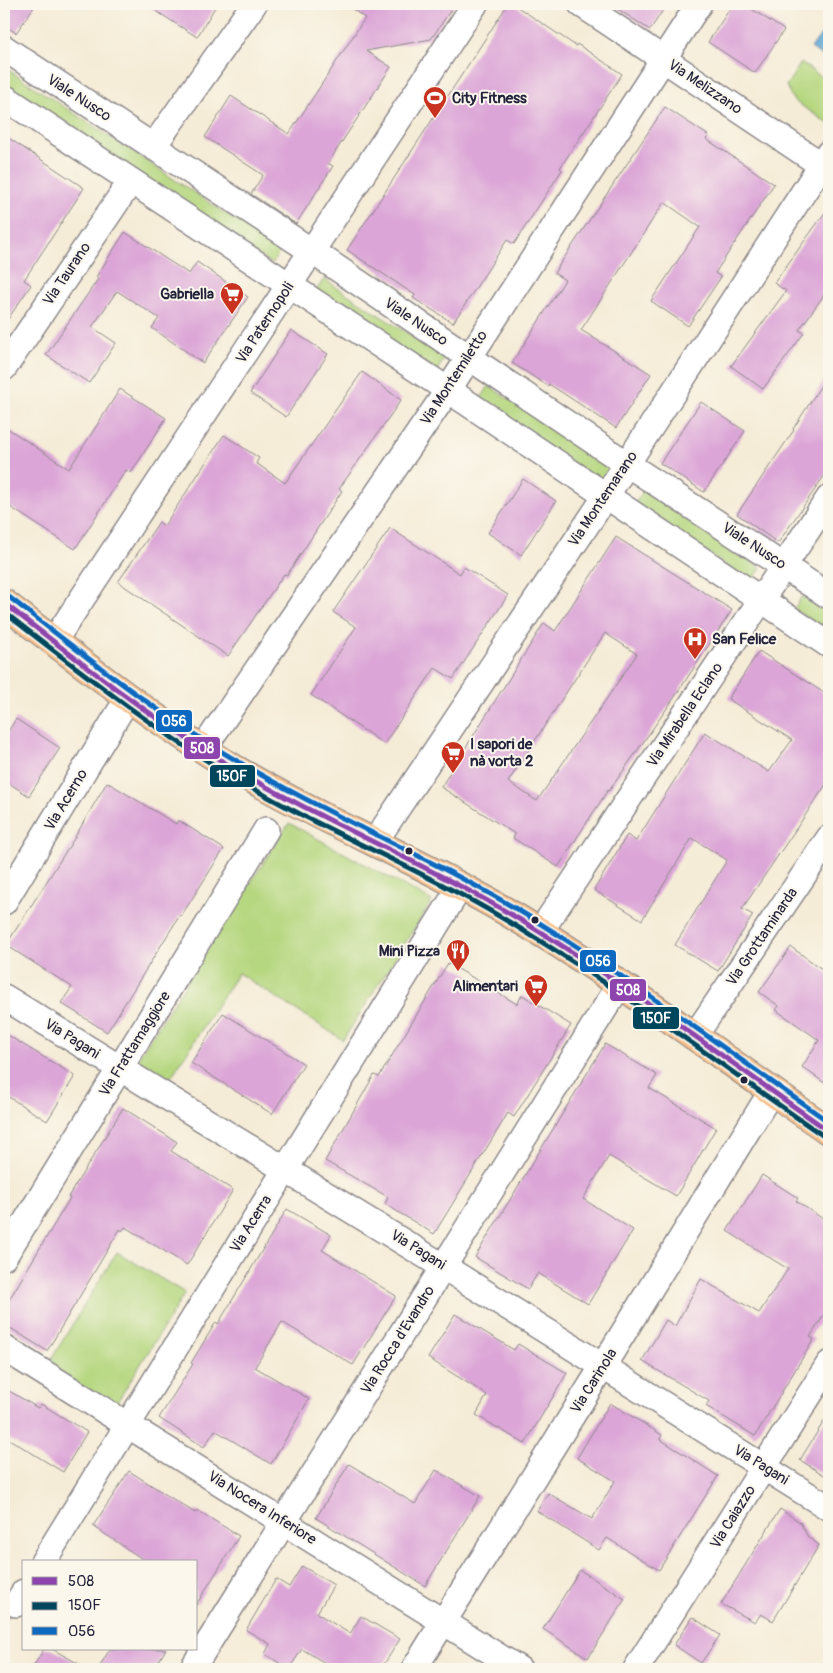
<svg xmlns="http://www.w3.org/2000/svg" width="833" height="1673" viewBox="0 0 833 1673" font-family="Pangolin,sans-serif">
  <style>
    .green { fill: #b5d77f; stroke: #6c7c5d }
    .water { fill: #5aa4d2; stroke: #3e6386 }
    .building { fill: #dba5d7; fill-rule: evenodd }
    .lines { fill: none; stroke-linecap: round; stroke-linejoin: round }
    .minor-casing { stroke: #8c8789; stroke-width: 28 }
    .major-casing { stroke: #8c8789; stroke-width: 30 }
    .minor { stroke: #fff; stroke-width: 25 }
    .major { stroke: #f7be88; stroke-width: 28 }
    .bus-1-casing { stroke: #fbf7ec; stroke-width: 9 }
    .bus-2-casing { stroke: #fbf7ec; stroke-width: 9 }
    .bus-3-casing { stroke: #fbf7ec; stroke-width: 9 }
    .bus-1 { stroke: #8e44ad; stroke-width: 5 }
    .bus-2 { stroke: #00475d; stroke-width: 5 }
    .bus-3 { stroke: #0c69bf; stroke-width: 5 }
    .bus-dot { fill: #22223b; stroke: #fbf7ec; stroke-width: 2 }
    .labels { text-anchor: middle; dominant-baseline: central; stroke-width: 4; stroke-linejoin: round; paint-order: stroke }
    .street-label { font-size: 15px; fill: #22223b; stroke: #fbf7ec }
    .poi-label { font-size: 15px; font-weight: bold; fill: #22223b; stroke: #fbf7ec; text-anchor: start }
    .line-badge { stroke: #fbf7ec; stroke-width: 2 }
    .badge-label { font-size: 14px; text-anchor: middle; font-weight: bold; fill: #fff }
  </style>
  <rect width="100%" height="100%" fill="#fbf7ec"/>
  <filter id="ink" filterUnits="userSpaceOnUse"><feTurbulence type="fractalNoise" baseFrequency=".02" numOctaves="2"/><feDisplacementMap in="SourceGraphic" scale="10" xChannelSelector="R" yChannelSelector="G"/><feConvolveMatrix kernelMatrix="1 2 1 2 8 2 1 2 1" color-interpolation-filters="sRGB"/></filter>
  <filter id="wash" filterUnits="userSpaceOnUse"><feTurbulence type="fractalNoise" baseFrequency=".0096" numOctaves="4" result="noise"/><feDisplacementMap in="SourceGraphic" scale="20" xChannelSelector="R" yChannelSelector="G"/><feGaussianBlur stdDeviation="1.12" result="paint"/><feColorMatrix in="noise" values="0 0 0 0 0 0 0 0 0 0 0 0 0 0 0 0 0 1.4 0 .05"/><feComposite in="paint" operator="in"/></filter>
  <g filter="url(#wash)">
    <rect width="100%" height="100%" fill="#f5ecd7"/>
    <!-- green -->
    <g class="green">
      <path d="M801,63L829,82V124L793,100L786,86Z"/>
      <path d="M4,67L281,250L272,264L4,87Z"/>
      <path d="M324,279L445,358L436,372L315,292Z"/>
      <path d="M489,386L609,467L600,481L479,401Z"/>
      <path d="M643,491L761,568L752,582L634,505Z"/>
      <path d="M802,596L829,614V633L794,609Z"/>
      <path d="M289,823L432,901L343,1040L238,973L166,1085L134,1064Z"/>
      <path d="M117,1252L185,1293L114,1407L47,1366Z"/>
    </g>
    <!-- water -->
    <path class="water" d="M821,34L829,40V61L811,48Z"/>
    <g id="blocks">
      <!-- building -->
      <g class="building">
        <path d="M4,4H36L16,33L4,25Z"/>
        <path d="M145,4H217L197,37Z"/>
        <path d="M345,4H455L431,39L366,51L391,67L328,163L333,166L296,224L251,194L263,175L205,137L231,96L289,134L365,18Z"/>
        <path d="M508,4H513L576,46L577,44L622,74L560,168L562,170L514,244L507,240L453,323L413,298L415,295L347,250Z"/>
        <path d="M610,4H667L650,30Z"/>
        <path d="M733,4H744L784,30L755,73L708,42Z"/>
        <path d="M665,107L709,136L706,139L774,184L715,273L721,277L688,326L651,301L700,227L664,202L581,330L651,374L616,428L549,384L548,386L512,363L565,280L554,273Z"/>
        <path d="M4,135L84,188L24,280L31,285L4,325Z"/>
        <path d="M829,207V288L799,330L804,333L763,389L731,366L786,291L774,283Z"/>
        <path d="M125,232L189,274L197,262L248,297L203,363L152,328L159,318L117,291L92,327L116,343L89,383L46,355L98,279L96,277Z"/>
        <path d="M291,330L328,354L286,417L250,393Z"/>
        <path d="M362,372L401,400L339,489L342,491L287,575L284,574L228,656L118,582L159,522L164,526L224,435L259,458L256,463L285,483Z"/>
        <path d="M829,373V469L778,543L737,514L794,430L793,429Z"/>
        <path d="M120,389L166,418L131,473L126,470L75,549L4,503V426L69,469Z"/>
        <path d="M701,402L745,431L704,492L660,463Z"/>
        <path d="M523,479L556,501L521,555L488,533Z"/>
        <path d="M390,528L460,574L464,567L508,595L453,679L435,668L384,744L311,695L356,627L333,612Z"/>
        <path d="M616,537L732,610L672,701L609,791L608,790L558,867L513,838L515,834L441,787L544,623L555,631ZM605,633L637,654L537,801L508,782Z"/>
        <path d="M759,651L829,696V780L742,909L753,915L718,971L675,945L727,860L692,838L642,920L594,890L627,835L636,841L705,732L769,772L792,740L728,699Z"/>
        <path d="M16,719L60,748L29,796L4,780V738Z"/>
        <path d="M107,782L176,824L178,820L224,849L181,916L180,915L107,1032L61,1003L72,987L6,945L72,842Z"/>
        <path d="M791,947L829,974V1086L802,1067L819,1040L776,1010L779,1006L759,992Z"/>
        <path d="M448,963L517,1004L522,995L571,1025L514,1117L508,1113L434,1234L385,1204L388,1197L325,1161L374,1075L379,1077Z"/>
        <path d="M223,1013L304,1064L272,1114L191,1063Z"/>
        <path d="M4,1033L75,1076L47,1121L4,1094Z"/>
        <path d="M605,1044L657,1075L649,1088L716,1128L676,1196L609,1156L583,1199L633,1230L588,1304L538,1273L528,1289L475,1257Z"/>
        <path d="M123,1108L177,1142L171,1151L233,1190L187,1265L125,1227L122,1231L120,1229L47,1351L4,1324V1308L70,1198L68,1197Z"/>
        <path d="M762,1175L798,1198L796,1201L829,1223V1307L810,1337L814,1339L755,1436L706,1406L709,1401L642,1361L666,1320L675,1326L701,1279L759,1313L788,1269L727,1231Z"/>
        <path d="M287,1209L331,1235L322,1250L396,1296L353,1365L282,1322L255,1367L309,1399L271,1464L215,1430L204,1447L159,1418L193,1364L191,1363L216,1322L218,1324Z"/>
        <path d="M455,1314L514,1350L518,1344L567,1373L525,1444L476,1415L487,1395L428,1358Z"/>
        <path d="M4,1388L38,1408L41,1404L87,1432L63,1472L4,1436Z"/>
        <path d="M610,1403L662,1435L660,1439L718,1476L659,1570L607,1538L599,1550L537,1511L548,1493L592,1519L615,1481L577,1458Z"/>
        <path d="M829,1413V1478L800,1460Z"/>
        <path d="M349,1464L415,1504L436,1470L480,1496L425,1586L316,1518Z"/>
        <path d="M129,1471L195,1513L197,1510L239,1536L196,1605V1562H147L93,1526Z"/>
        <path d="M780,1509L800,1522L808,1537L819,1545L773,1621L761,1614L755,1622L721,1604Z"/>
        <path d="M302,1566L334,1585L317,1613L350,1634L361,1616L400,1639L381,1669H335L302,1649L289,1669L265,1654L270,1644L246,1630L276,1579L289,1587Z"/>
        <path d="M580,1570L625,1599L588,1658L543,1629Z"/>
        <path d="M692,1617L720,1635L701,1663L674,1645Z"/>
        <path d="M44,1649H52L88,1669H32Z"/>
        <path d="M110,1649H166L154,1669H98Z"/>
      </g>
    </g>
  </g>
  <g filter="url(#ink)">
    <use href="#blocks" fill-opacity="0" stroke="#8c8789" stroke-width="1"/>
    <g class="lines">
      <!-- minor casing -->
      <g class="minor-casing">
        <g id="minor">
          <path d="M581,4L829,170"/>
          <path d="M4,48L328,262L627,464L829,596"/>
          <path d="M4,97L448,390L829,645"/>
          <path d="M153,147L254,4"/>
          <path d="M4,368L131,181"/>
          <path d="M54,641L475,4"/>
          <path d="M203,749L448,390L699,4"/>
          <path d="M374,843L606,496L829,153"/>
          <path d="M4,902L128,698"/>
          <path d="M540,932L829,498"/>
          <path d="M4,997L444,1267L829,1508"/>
          <path d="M694,1037L829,838"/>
          <path d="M4,1257L266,830"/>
          <path d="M4,1348L519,1669"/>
          <path d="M43,1562L460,887"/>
          <path d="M16,1604L24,1592"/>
          <path d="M192,1669L620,984"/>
          <path d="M414,1669L603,1366L771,1092"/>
          <path d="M636,1669L829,1364"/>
        </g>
      </g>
      <!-- major casing -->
      <g class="major-casing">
        <path id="major" d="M4,603C80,662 157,723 240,772C327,823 420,861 507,912C619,978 722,1058 829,1131"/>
      </g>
      <!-- minor -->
      <use href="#minor" class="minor"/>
      <!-- major -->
      <use href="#major" class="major"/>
      <!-- bus-1 casing -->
      <g class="bus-1-casing">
        <path id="bus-1" d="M4,603C80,662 157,723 240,772C327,823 420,861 507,912C619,978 722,1057 829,1131"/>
      </g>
      <!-- bus-2 casing -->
      <g class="bus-2-casing">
        <path id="bus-2" d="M4,612C79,670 153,729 235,778C322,830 417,867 504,919C616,985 719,1064 825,1137"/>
      </g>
      <!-- bus-3 casing -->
      <g class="bus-3-casing">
        <path id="bus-3" d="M9,597C85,656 161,717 244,765C331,817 426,855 513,907C622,972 724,1049 829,1122"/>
      </g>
      <!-- bus-1 -->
      <use href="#bus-1" class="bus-1"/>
      <!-- bus-2 -->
      <use href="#bus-2" class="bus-2"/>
      <!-- bus-3 -->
      <use href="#bus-3" class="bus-3"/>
    </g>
  </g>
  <!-- icons -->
  <defs>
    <g id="stadium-pin" transform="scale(1.25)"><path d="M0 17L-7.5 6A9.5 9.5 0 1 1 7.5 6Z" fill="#c8321e" stroke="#fbf7ec"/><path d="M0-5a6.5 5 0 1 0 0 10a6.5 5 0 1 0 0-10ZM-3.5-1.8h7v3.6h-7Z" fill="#fff"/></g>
    <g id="supermarket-pin" transform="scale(1.25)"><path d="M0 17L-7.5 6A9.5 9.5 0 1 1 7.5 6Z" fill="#c8321e" stroke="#fbf7ec"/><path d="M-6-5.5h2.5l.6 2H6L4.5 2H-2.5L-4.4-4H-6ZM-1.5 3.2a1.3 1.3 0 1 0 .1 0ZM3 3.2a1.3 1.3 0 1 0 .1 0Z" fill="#fff"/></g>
    <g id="hospital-pin" transform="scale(1.25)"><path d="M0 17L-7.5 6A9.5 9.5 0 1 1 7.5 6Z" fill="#c8321e" stroke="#fbf7ec"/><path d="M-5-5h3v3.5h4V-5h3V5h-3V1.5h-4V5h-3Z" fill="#fff"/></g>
    <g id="restaurant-pin" transform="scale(1.25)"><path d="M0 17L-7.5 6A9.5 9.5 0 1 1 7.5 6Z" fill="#c8321e" stroke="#fbf7ec"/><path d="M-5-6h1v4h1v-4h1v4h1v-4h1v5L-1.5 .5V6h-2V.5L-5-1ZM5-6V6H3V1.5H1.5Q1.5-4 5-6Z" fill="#fff"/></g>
  </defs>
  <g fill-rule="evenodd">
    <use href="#stadium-pin" x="435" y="98"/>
    <use href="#supermarket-pin" x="232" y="294"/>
    <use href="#hospital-pin" x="695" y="639"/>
    <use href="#supermarket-pin" x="453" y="753"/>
    <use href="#restaurant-pin" x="458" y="951"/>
    <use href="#supermarket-pin" x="536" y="986"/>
  </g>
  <!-- markers -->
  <g class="bus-dot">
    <circle cx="409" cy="851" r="4.5"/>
    <circle cx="535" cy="920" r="4.5"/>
    <circle cx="744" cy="1080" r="4.5"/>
  </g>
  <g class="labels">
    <!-- street labels -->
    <g class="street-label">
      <text transform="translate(705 87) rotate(34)">Via Melizzano</text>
      <text transform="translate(79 98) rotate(33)">Viale Nusco</text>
      <text transform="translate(67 274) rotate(-56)">Via Taurano</text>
      <text transform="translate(416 322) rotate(34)">Viale Nusco</text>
      <text transform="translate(265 323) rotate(-57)">Via Paternopoli</text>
      <text transform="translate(454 378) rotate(-57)">Via Montemiletto</text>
      <text transform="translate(603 499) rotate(-56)">Via Montemarano</text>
      <text transform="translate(754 546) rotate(33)">Viale Nusco</text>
      <text transform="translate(685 715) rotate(-56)">Via Mirabella Eclano</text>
      <text transform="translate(66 800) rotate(-59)">Via Acerno</text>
      <text transform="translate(762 937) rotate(-56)">Via Grottaminarda</text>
      <text transform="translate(72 1039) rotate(32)">Via Pagani</text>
      <text transform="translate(135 1044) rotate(-58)">Via Frattamaggiore</text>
      <text transform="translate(251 1224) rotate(-58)">Via Acerra</text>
      <text transform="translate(418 1250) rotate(32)">Via Pagani</text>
      <text transform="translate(398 1340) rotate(-58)">Via Rocca d'Evandro</text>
      <text transform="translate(594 1381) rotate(-58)">Via Carinola</text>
      <text transform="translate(761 1465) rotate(32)">Via Pagani</text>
      <text transform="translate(262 1508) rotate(32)">Via Nocera Inferiore</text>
      <text transform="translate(733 1517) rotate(-58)">Via Caiazzo</text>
    </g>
    <!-- poi labels -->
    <g class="poi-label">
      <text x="452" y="98">City Fitness</text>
      <text x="214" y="294" text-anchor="end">Gabriella</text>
      <text x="712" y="639">San Felice</text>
      <text x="470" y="744">I sapori de<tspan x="470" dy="17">nà vorta 2</tspan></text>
      <text x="440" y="951" text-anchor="end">Mini Pizza</text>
      <text x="518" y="986" text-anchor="end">Alimentari</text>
    </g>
  </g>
  <g class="line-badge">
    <rect x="155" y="709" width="38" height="24" rx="5" fill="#0c69bf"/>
    <rect x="183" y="736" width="38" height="24" rx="5" fill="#8e44ad"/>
    <rect x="209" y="764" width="47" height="24" rx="5" fill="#00475d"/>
    <rect x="579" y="949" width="38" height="24" rx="5" fill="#0c69bf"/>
    <rect x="609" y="978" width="38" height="24" rx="5" fill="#8e44ad"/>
    <rect x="632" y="1006" width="48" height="24" rx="5" fill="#00475d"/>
  </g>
  <g class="badge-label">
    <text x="174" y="726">056</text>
    <text x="202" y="753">508</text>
    <text x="232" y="781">150F</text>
    <text x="598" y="966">056</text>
    <text x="628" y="995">508</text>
    <text x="656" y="1023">150F</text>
  </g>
  <!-- margin -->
  <rect width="833" height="1673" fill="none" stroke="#fbf7ec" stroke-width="20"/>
  <!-- legend -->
  <rect x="22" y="1560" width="175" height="90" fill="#fbf7ec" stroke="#a4a2a5"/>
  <rect x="32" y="1577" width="25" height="8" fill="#8e44ad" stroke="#a4a2a5"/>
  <text x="68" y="1586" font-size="15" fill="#22223b">508</text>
  <rect x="32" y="1602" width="25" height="8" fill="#00475d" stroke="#a4a2a5"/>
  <text x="68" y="1610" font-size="15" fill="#22223b">150F</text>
  <rect x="32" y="1627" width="25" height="8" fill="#0c69bf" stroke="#a4a2a5"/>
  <text x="68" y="1636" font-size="15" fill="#22223b">056</text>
</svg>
